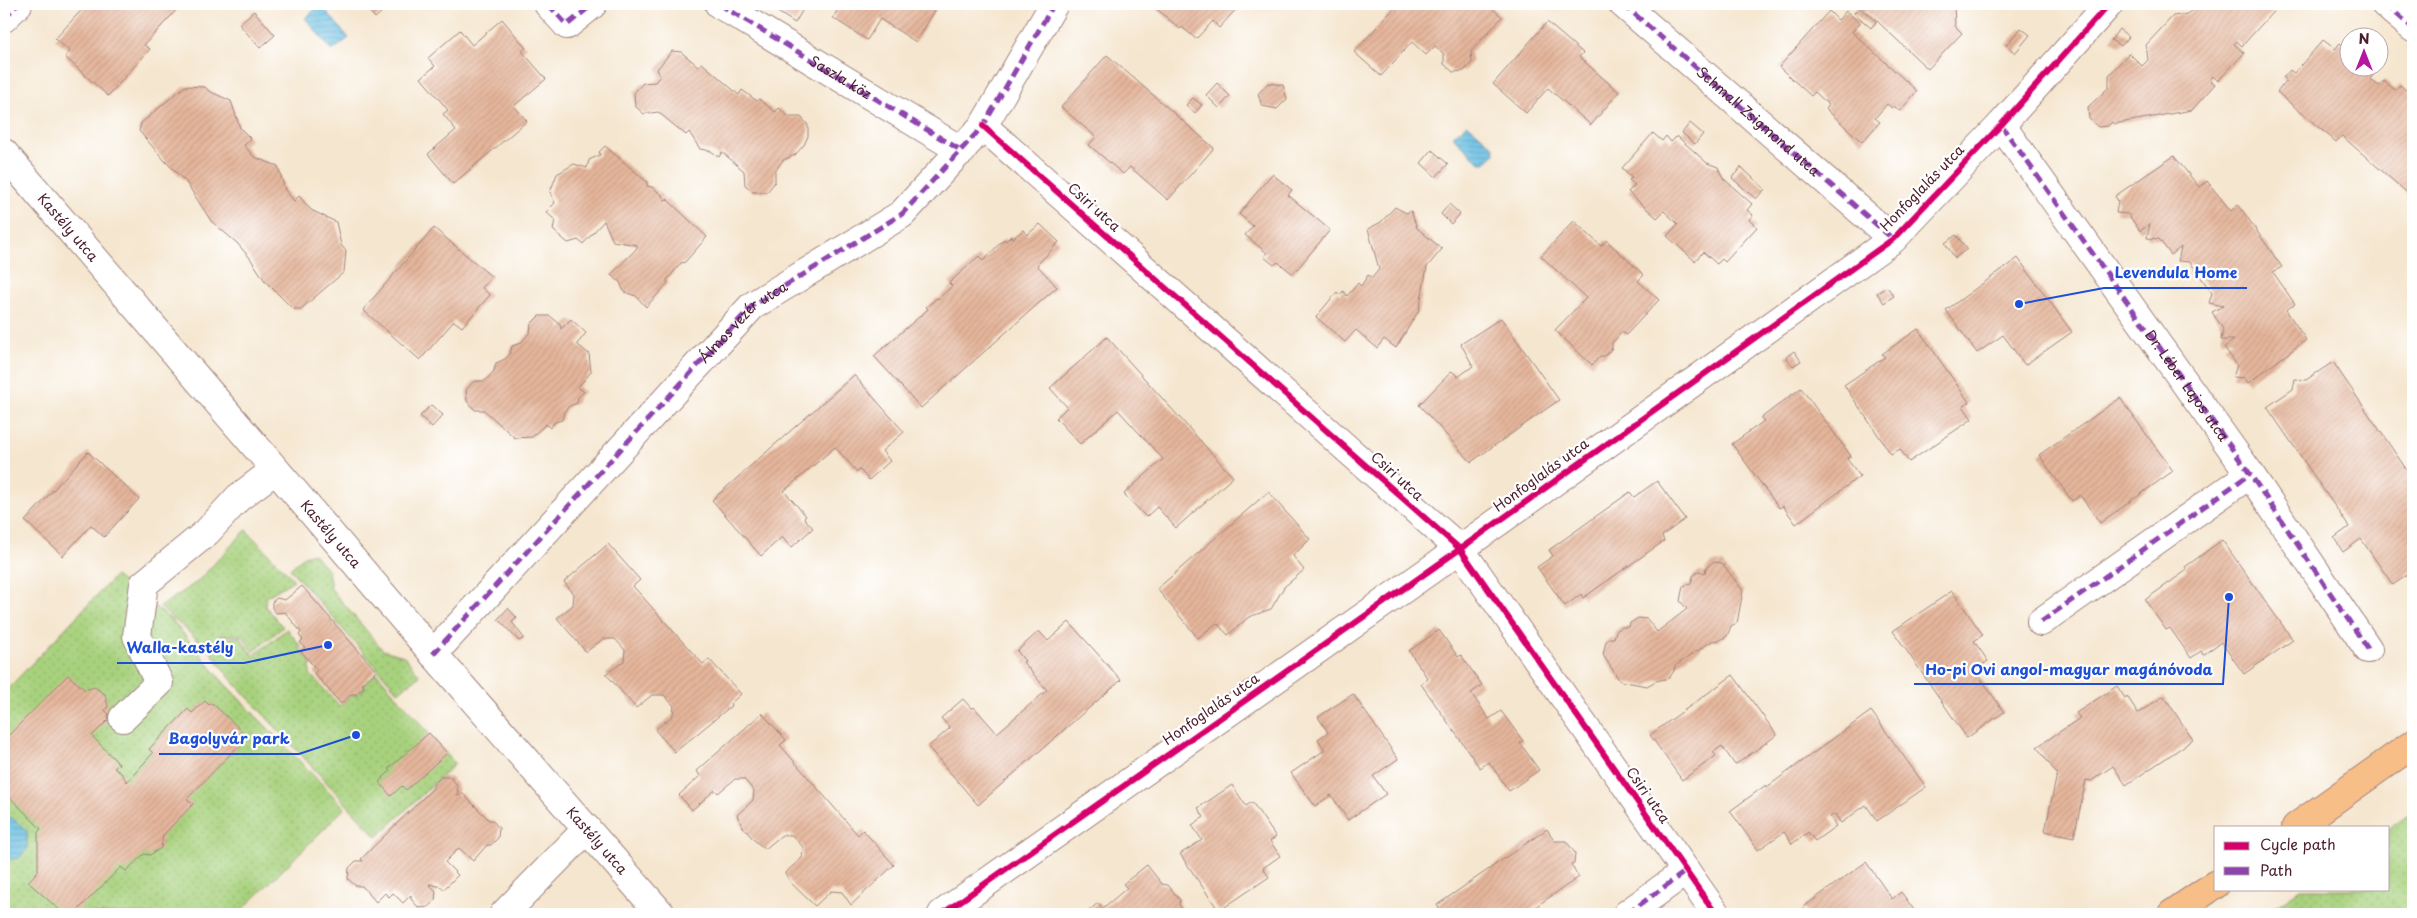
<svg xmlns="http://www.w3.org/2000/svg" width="2417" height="918" font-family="'Playpen Sans',sans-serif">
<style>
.grass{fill:url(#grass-dots);stroke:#787854}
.water{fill:url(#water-rules);stroke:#566e86}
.building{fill:url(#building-hatch)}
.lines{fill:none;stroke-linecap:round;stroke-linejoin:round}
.minor-casing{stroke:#a0827d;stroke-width:30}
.major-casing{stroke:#a0827d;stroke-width:30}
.minor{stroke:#fff;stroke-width:28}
.major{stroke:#f7be87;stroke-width:28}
.quiet{stroke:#8e44ad;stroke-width:5;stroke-dasharray:10 5;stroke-linecap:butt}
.cycleway-casing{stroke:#fff;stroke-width:9}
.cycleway{stroke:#d6006c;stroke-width:6}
.labels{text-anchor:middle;stroke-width:4.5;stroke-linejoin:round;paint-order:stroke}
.street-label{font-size:14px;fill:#4a1f2b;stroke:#fff}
.leader{fill:none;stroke:#1d4ed8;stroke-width:2}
.callout-dot{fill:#1d4ed8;stroke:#fff;stroke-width:2}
.callout-label{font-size:15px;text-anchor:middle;font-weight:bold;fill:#1d4ed8;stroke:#fff;stroke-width:4.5;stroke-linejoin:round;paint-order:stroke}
</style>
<defs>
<pattern id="grass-dots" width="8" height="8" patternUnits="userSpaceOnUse" patternTransform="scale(1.25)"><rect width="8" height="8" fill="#a7d17d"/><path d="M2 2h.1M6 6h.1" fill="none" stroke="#91b36c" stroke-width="1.8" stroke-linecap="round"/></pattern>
<pattern id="water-rules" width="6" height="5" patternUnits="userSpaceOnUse" patternTransform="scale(1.25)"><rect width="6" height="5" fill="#63bde1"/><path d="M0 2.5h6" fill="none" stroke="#5499b7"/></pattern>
<pattern id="building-hatch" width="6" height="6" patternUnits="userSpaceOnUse" patternTransform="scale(1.25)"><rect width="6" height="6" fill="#e5b69b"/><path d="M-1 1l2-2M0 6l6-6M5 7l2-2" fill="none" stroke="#c69c86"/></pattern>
</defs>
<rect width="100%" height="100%" fill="#fff"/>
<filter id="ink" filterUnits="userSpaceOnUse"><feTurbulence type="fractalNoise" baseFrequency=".02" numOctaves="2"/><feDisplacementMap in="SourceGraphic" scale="10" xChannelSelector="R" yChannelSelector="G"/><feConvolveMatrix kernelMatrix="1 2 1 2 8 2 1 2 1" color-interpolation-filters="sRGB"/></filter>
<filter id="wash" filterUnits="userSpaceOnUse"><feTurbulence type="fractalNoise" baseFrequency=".0096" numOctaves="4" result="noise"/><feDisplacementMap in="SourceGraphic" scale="20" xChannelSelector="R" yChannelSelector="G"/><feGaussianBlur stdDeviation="1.12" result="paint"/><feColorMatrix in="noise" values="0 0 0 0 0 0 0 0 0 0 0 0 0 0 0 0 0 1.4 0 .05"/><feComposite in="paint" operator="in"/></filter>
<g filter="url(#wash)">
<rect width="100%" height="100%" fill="#f5e6cf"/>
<g class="grass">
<polygon points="246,530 294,580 266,597 265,606 283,627 253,652 242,635 218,636 209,650 160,607 197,582"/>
<polygon points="313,553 328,570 331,589 383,650 404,656 420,676 398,692 290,569 304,556"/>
<polygon points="115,576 172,620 224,683 345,808 238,914 4,914 4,693"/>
<polygon points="287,629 302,648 300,650 312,665 310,666 310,674 340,706 353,694 355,696 365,688 363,685 377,673 455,764 377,837 229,677 211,652 220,639 240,637 253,656"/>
<polygon points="2413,812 2413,914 2264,914 2300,889 2388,889 2388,829"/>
</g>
<g class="water">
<polygon points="321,5 349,38 332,51 305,18"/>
<polygon points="1467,124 1494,147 1495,153 1486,163 1480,163 1454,138 1454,135"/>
<polygon points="11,817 27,831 27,849 19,858 4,860 4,824"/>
</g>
<g id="blocks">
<g class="building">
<polygon points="87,4 182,4 144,45 150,49 108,96 65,57 70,51 55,39"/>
<polygon points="363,4 391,4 375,18"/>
<polygon points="781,4 806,4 795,23 776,11"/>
<polygon points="841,4 939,4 916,42 880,19 867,40 833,18"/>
<polygon points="1151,4 1241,4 1219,28 1213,21 1196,39 1182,27 1180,29"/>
<polygon points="1398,4 1488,4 1502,17 1471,52 1472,62 1464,71 1453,72 1444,64 1444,54 1435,46 1426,55 1412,42 1381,76 1354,52"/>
<polygon points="1859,4 1954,4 1955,26 1962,33 1928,69"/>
<polygon points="2190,4 2280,4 2242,46 2237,41 2234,44 2244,53 2218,81 2213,76 2211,78 2210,80 2215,84 2192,110 2114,124 2112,122 2108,126 2098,127 2089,119 2088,107 2109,87 2109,75 2129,53 2142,66 2148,60 2146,45 2173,16 2187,14 2192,10 2188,6"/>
<polygon points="1859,7 1876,22 1871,28 1854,13"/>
<polygon points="254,11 275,35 260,48 239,24"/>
<polygon points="1829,11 1838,20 1846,11 1860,23 1852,32 1917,91 1900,111 1894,106 1892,108 1887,104 1875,118 1880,122 1862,142 1826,109 1829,105 1815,92 1811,96 1779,67"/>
<polygon points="502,19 526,48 522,51 546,79 514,106 527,121 453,184 428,154 456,130 443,114 448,110 421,78 435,66 428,58 460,30 472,45"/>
<polygon points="1547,22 1583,53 1579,57 1619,92 1591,125 1548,88 1526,113 1493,84"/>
<polygon points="2021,28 2030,35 2015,53 2006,45"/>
<polygon points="2119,29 2129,37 2121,46 2111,40"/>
<polygon points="2323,40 2335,49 2340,43 2350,52 2350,68 2367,68 2374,74 2370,79 2379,86 2384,81 2395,90 2400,85 2413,96 2413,198 2342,136 2336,142 2277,92 2286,81 2283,78 2290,70 2294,73"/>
<polygon points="672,51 681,52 698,66 702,63 739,95 742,90 757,101 759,99 775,112 779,108 789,117 801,117 808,125 808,136 804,145 795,155 783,160 775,171 775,182 767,192 753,192 745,185 744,171 722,152 719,157 711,151 700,149 689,132 686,135 658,112 644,114 635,106 634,93 643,83 655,82 660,76 657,69"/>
<polygon points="1107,55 1214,148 1168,200 1130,167 1123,174 1089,145 1096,137 1061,107"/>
<polygon points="1217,83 1230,96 1219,108 1206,95"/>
<polygon points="1268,83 1283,85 1287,99 1277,109 1262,106 1258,94"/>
<polygon points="185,86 205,87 209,91 231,101 240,128 251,139 244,145 254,157 278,166 285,190 294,201 299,196 311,210 336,222 341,245 346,251 344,272 301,309 293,309 265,281 250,258 237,243 211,221 186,182 165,161 139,131 141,123"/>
<polygon points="1193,98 1202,105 1195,113 1186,105"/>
<polygon points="1690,123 1703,134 1695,144 1682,133"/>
<polygon points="1653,133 1662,141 1666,136 1671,142 1677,136 1707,163 1718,167 1723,178 1752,204 1747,210 1753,215 1749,220 1757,227 1725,262 1722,259 1717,264 1703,252 1695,261 1667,236 1678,224 1664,211 1657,218 1628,192 1635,185 1629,180 1632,177 1622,168"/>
<polygon points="605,146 647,182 647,186 652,187 662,195 664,200 667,199 707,237 685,262 681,263 667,280 668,283 646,307 636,296 624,292 620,282 611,275 637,248 637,245 613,241 604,221 583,244 578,240 568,243 553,230 555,220 546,212 555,203 550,192 557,174 574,164 587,168 589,160 600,155 599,152"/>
<polygon points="1432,150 1448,164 1436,177 1421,163"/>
<polygon points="2174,156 2199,187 2207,181 2231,211 2238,204 2282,267 2273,272 2295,304 2286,310 2306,340 2248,383 2245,378 2233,377 2237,365 2224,347 2234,340 2221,340 2223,329 2212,312 2223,306 2209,303 2212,293 2190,262 2178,261 2181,247 2171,255 2159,239 2147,238 2150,224 2140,231 2128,214 2116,213 2118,201 2115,196"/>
<polygon points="1741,167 1765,189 1756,199 1732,178"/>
<polygon points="1272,174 1292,190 1288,195 1330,230 1293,274 1278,262 1274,265 1264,257 1267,253 1245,235 1253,226 1239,214"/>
<polygon points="1449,204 1460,214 1451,224 1441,214"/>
<polygon points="1395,207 1406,213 1411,211 1417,228 1442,249 1427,267 1419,310 1396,348 1384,339 1377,348 1356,330 1345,342 1316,317 1337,292 1340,295 1343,291 1347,296 1358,283 1361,286 1368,275 1372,278 1379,269 1368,229 1381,222"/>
<polygon points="1574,221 1601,246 1606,240 1644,275 1638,281 1659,300 1626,335 1622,332 1612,343 1612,348 1605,356 1600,356 1592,365 1555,330 1586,298 1541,256"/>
<polygon points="1040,224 1059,242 1037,265 1057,287 921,408 874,356 928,309 926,307 937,298 938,299 952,286 949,283 979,256 983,261 1004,239 1006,241 1011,236 1013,238 1023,230 1027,235"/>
<polygon points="434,228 492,277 482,288 490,295 462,327 454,321 420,360 363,310"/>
<polygon points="1956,235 1967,249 1955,258 1945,243"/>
<polygon points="2018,258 2072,332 2025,365 2003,335 1977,353 1946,310"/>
<polygon points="1887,287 1894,296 1884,303 1877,293"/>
<polygon points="539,316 550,316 560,324 561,329 571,319 586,333 577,344 589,354 591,372 578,387 584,392 578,397 577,403 569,406 564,412 562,420 555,422 550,428 546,424 532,437 515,438 484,410 475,410 467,401 466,390 474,381 485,381 494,371 496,363 505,359 510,354 512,346 521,343 530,332 531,324"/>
<polygon points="1501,318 1559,400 1471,462 1419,405 1452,371 1458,377 1473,366 1461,344"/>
<polygon points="1918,329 1969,402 1963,406 1972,419 1909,462 1900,449 1891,454 1844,385 1885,357 1882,354"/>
<polygon points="1107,337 1233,477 1176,528 1157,507 1146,517 1124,494 1163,459 1118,410 1080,444 1056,418 1067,407 1050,388"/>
<polygon points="1794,351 1801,361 1793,366 1786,357"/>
<polygon points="2333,362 2413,479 2413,571 2393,585 2361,539 2343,552 2334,538 2349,527 2267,407 2293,389 2295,379 2306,380"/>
<polygon points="854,375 904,432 882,451 890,461 869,480 860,470 857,472 835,447 784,491 806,516 804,518 813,528 791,548 782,537 761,556 712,500"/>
<polygon points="1801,388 1851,456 1847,459 1860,476 1796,524 1783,506 1779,508 1732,444 1764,421 1761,418"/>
<polygon points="2120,398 2173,471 2100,523 2080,495 2072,501 2039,455"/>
<polygon points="431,405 443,415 432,427 420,416"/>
<polygon points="88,452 139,499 104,537 91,525 63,556 25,521"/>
<polygon points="1657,481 1685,519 1662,536 1664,541 1583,598 1581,594 1565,606 1537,567 1553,556 1549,550 1630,492 1634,497"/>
<polygon points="1268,492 1310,539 1293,556 1304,570 1284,587 1271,609 1249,617 1228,635 1217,623 1198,638 1157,589"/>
<polygon points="2222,540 2293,640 2244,674 2221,642 2203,655 2201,651 2191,658 2170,628 2166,630 2145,600 2187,570 2185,567"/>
<polygon points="608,544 640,580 633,586 680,639 703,664 709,659 741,694 730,704 731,706 675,752 655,730 673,715 674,706 664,695 652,695 636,708 606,674 624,661 625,650 615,639 603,639 586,652 557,618 573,605 574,594 564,582"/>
<polygon points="1713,562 1722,563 1743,591 1737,623 1731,626 1727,636 1720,640 1712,641 1675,666 1674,671 1669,678 1656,681 1647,686 1620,681 1603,655 1606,641 1610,638 1614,638 1616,631 1622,627 1629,627 1630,623 1638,618 1647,619 1657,632 1687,609 1680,601 1683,586 1691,584 1693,576 1699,571 1705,573 1706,568"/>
<polygon points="302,586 376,671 362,684 364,687 355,695 353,693 341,704 314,673 317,670 301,651 305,648 300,642 303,640 299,635 301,632 285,612 276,613 272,608 272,602 277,598 285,600"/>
<polygon points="1952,591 1983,635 1974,641 1988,661 1975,670 2004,712 1967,738 1893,631"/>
<polygon points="508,608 517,618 512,622 524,638 519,641 498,619"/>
<polygon points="1069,622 1121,680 978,805 928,747 950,728 941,718 963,699 972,709 974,707 997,733 1047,690 1023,662 1025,661 1017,651 1039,631 1048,641"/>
<polygon points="1439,630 1458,657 1461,655 1482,685 1471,693 1489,719 1501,711 1523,741 1520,743 1539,770 1509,791 1489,762 1480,768 1421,684 1428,679 1409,651"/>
<polygon points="68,675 85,690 94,687 105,694 108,706 105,710 111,717 92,736 119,764 114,768 121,773 127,782 153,753 149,749 188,709 192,713 205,701 209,705 212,703 242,731 239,734 245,739 187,799 193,804 163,835 161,848 150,855 144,854 126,871 121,867 74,914 64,914 28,882 38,871 38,832 41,829 4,791 4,740"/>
<polygon points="1733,675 1777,735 1735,765 1722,746 1713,752 1716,756 1682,780 1650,735"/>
<polygon points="2117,686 2125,698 2127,696 2138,713 2164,696 2193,740 2126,785 2113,766 2091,781 2086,780 2074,837 2045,831 2057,774 2037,747 2080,718 2076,713"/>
<polygon points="1353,694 1398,759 1373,776 1386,794 1348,820 1331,795 1315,806 1291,773 1325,750 1318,739 1328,732 1318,717"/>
<polygon points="1871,711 1926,787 1877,821 1866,805 1841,823 1835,814 1830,817 1836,826 1815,841 1808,832 1792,844 1784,832 1758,850 1730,811 1766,785 1767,787"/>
<polygon points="762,713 786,740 780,745 858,835 863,830 894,865 851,905 842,892 831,891 815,906 791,883 785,873 802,858 803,847 792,835 782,835 765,849 754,840 742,826 737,815 753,800 754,791 744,779 735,779 718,793 715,790 692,810 679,795 700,776 697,771"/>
<polygon points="429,733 447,753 406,790 402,786 391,796 379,782 390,771 388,769"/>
<polygon points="441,777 450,777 457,785 458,796 462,793 489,820 492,820 499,828 498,838 491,845 487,845 473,861 459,848 445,862 458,875 443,890 442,887 429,884 436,891 435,901 428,907 419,908 411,899 411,895 403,903 393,893 389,897 385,893 376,902 362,886 356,886 348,879 349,868 356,861 363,861 361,859 433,788 433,785"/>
<polygon points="1232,785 1246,806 1252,802 1276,837 1270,841 1280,856 1263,868 1269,877 1219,911 1180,854 1202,840 1192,825 1204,817 1198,808"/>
<polygon points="1547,829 1554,841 1566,841 1575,853 1574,864 1571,865 1579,877 1525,914 1444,914 1437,905"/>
<polygon points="1866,862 1892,899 1901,892 1917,914 1808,914 1803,907"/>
<polygon points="1147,865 1162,884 1168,885 1180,900 1179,905 1183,910 1177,914 1085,914 1098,903 1103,908 1127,888 1123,884"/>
</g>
</g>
</g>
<g filter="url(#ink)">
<use href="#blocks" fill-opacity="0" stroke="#a0827d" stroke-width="1"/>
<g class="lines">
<defs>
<g id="minor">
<polyline points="548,4 567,25 593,4"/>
<path id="s1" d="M 719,4 L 962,151"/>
<polyline points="1623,4 1893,239"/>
<polyline points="2385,4 2413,28"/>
<polyline points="4,18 18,4"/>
<polyline points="2001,125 2250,474 2368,649"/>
<polyline points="983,126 1460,549 1716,914"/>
<path id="s2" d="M 4,153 L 443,665 L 661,914"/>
<polyline points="2041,622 2250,474"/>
<polyline points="433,654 752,306 902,214 983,126 1054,4"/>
<polyline points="123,718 159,683 137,636 144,584 207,532 238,498 275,470"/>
<polyline points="504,914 587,829"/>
<polyline points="942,914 1460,549 1893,239 2001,125 2109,4"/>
<polyline points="1627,914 1686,871"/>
</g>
<g id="major">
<polyline points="2296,827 2413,744"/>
<polyline points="2172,914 2216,884"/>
</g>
</defs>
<use href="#minor" class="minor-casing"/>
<use href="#major" class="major-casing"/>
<use href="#minor" class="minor"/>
<use href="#major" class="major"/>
<g class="quiet">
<polyline points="548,4 567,25 593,4"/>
<polyline points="719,4 962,151"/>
<path id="s3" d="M 1623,4 L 1893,239"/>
<polyline points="2385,4 2413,28"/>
<polyline points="4,18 18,4"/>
<path id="s4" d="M 2001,125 L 2250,474 L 2368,649"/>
<polyline points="2041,622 2250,474"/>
<path id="s5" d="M 433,654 L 752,306 L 902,214 L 983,126 L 1054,4"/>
<polyline points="1627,914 1686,871"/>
</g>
<defs>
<g id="cycleway">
<polyline points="983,126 1460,549 1716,914"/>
<polyline points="942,914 1460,549 1893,239 2001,125 2109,4"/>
</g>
</defs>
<use href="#cycleway" class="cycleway-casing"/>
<use href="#cycleway" class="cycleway"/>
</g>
</g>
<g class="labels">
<g class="street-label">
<text dy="5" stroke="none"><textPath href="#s1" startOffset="142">Saszla köz</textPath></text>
<text dy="5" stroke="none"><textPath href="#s3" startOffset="179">Schmall Zsigmond utca</textPath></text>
<text transform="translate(1922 188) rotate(-46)" y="5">Honfoglalás utca</text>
<text transform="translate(1094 207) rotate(42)" y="5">Csiri utca</text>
<text dy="5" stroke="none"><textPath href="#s2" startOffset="98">Kastély utca</textPath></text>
<text dy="5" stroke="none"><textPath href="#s5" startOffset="455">Álmos vezér utca</textPath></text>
<text dy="5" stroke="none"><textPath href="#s4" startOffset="320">Dr. Léber Lajos utca</textPath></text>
<text transform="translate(1541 475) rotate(-36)" y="5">Honfoglalás utca</text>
<text transform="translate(1397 476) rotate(42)" y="5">Csiri utca</text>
<text dy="5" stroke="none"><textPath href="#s2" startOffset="502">Kastély utca</textPath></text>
<text transform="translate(1211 709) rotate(-35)" y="5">Honfoglalás utca</text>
<text transform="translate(1648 795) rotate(55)" y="5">Csiri utca</text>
<text dy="5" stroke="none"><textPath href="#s2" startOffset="908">Kastély utca</textPath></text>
</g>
</g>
<path class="leader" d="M2019 304L2104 288H2247M328 645L244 663H117M2229 597L2223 684H1914M356 735L299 754H159"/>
<g class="callout-dot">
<circle cx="2019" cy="304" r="5"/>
<circle cx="328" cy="645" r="5"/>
<circle cx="2229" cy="597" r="5"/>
<circle cx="356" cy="735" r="5"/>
</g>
<g class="callout-label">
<text x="2176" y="278">Levendula Home</text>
<text x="180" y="653">Walla-kastély</text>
<text x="2069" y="675">Ho-pi Ovi angol-magyar magánóvoda</text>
<text x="229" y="744">Bagolyvár park</text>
</g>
<rect width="2417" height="918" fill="none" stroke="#fff" stroke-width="20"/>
<rect x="2214" y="826" width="175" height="65" fill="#ffffff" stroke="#b7a5aa"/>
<rect x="2224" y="842" width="25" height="8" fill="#d6006c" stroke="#b7a5aa"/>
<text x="2260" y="850" font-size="15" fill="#4a1f2b">Cycle path</text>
<rect x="2224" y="867" width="25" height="8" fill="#8e44ad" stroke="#b7a5aa"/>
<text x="2260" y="876" font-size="15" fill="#4a1f2b">Path</text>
<g transform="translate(2364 52)"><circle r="24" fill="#ffffff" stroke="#b7a5aa"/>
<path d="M0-4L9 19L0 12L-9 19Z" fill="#b5179e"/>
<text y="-8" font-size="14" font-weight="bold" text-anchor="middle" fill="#4a1f2b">N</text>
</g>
</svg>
